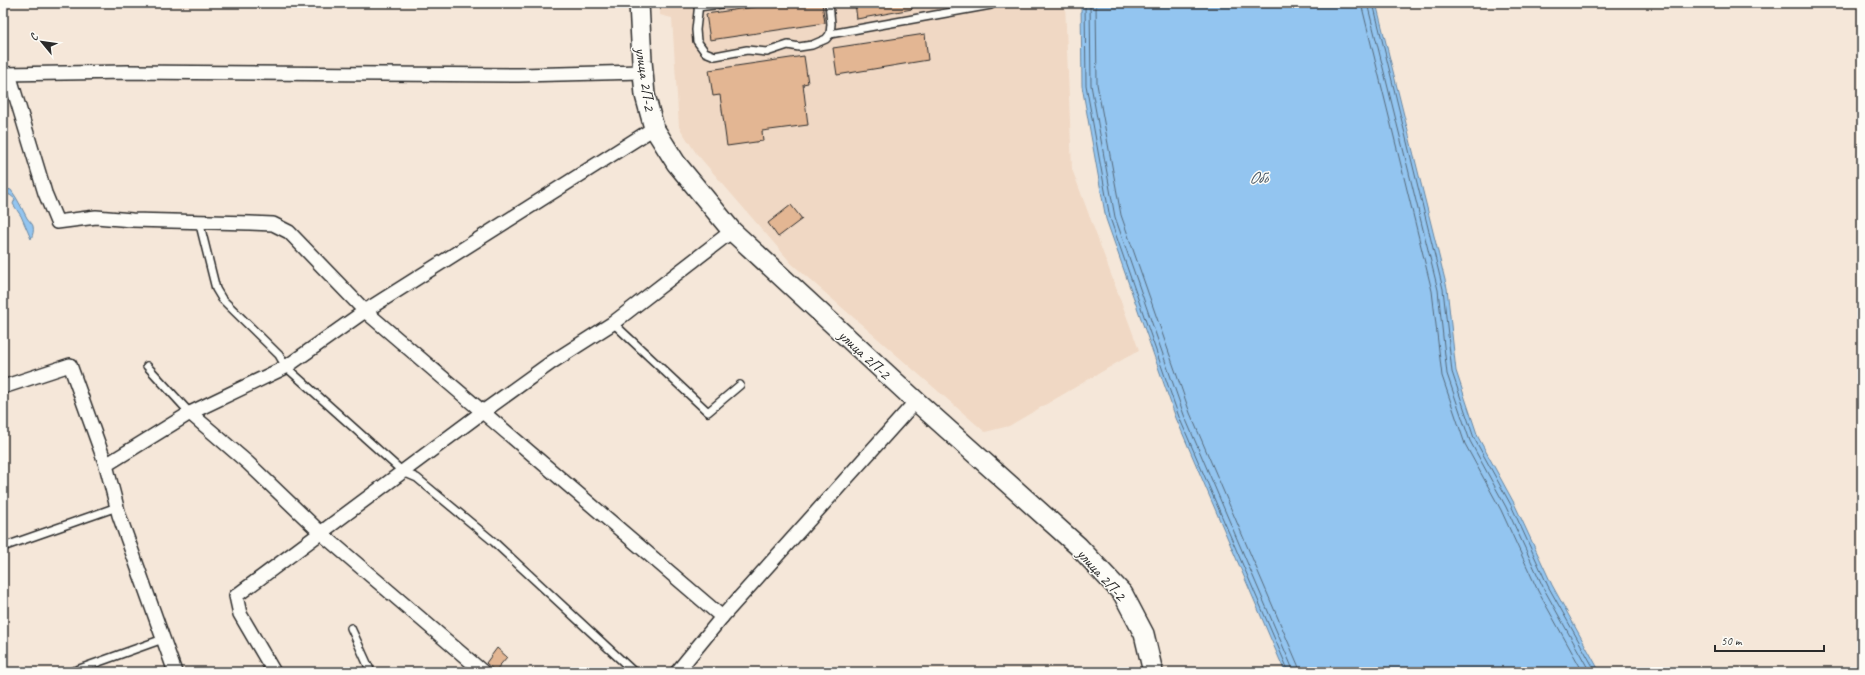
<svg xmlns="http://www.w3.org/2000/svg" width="1865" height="675" font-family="Caveat,sans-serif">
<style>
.built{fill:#f0d8c4}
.water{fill:#93c5f0;stroke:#6987a1}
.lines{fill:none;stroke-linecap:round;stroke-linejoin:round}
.shore{stroke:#55697a;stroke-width:1}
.building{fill:#e3b693;stroke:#2b2b2b}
.service-casing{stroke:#2b2b2b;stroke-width:10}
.minor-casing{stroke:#2b2b2b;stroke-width:16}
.secondary-casing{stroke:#2b2b2b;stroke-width:22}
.service{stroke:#fdfcf7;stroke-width:7}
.minor{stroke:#fdfcf7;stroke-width:13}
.secondary{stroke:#fdfcf7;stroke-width:19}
.labels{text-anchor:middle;stroke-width:3;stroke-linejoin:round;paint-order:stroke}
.street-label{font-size:16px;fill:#2b2b2b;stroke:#fdfcf7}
.water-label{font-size:17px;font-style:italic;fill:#4a5966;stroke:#fdfcf7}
</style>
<rect width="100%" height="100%" fill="#f5e7d9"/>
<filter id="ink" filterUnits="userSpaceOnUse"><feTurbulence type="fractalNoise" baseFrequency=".025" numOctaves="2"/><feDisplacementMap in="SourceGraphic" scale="8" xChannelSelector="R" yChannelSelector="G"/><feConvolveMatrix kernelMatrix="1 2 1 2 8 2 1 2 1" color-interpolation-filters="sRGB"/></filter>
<g filter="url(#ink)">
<polygon class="built" points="660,3 1065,3 1072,169 1139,350 1009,426 985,432 792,264 696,153 679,127 672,18 660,15"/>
<g class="water">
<polygon points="1081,3 1376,3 1447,288 1456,371 1478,437 1514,503 1552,585 1600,672 1285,672 1176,418 1106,219 1082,86"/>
<path d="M 3,188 L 11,190 C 18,199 22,209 27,218 C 29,221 32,223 33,226 C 34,231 33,234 31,239 L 21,216 L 13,204 L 15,199 L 10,195 L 3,194 Z"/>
</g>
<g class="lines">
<g class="shore">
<polyline points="1085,3 1086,85 1110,218 1179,417 1289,672"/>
<polyline points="1090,3 1091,85 1115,217 1184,415 1294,672"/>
<polyline points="1096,3 1097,84 1121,215 1190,413 1298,665 1300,672"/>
<polyline points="1361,3 1432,291 1442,376 1465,444 1501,510 1538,591 1583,672"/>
<polyline points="1367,3 1438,290 1447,374 1470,441 1506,507 1544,589 1590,672"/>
<polyline points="1373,3 1443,289 1452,372 1474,438 1511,505 1548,586 1596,672"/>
</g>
</g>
<g class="building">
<polygon points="781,3 822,3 825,23 710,40 706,14"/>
<polygon points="855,3 912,3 912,9 857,19"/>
<polygon points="925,34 928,60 837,75 833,48"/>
<polygon points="804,56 808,83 803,84 808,125 762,131 763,141 727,146 720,95 713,96 709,70"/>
<polygon points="791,205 802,219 778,237 768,223"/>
<polygon points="497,648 507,657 495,671 486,663"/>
</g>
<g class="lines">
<defs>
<g id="service">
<polyline points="699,3 696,30 697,41 705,52 715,56 747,50 767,52 788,45 799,47 812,45 826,39 830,34 831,24 829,3"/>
<polyline points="698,7 729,3"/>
<polyline points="830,34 991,5"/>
<polyline points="199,221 216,289 222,299 279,355 286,367 403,472 417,478 494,542 634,672"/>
<polyline points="613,323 708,412 740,385"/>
<polyline points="147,366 190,413"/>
<polyline points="3,547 117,507"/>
<polyline points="351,628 371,672"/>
<polyline points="71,672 163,639"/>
</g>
<g id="minor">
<polyline points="3,74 127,72 519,75 643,72"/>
<polyline points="9,74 45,193 57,222 96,217 132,220 250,223 273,224 289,232 365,311 722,617"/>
<polyline points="3,387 70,365 106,465 119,515 175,672"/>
<polyline points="190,413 248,463 321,533 483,672"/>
<polyline points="106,465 190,413 286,367 365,311 654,128"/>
<polyline points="274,672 240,614 236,596 484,411 552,362 613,323 732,231"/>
<polyline points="677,672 722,617 916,401"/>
</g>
<polyline id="secondary" points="639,3 642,61 645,95 654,128 676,163 732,231 916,401 1078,546 1123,594 1144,634 1153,672"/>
</defs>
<use href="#service" class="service-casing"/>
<use href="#minor" class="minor-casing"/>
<use href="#secondary" class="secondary-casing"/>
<use href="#service" class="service"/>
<use href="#minor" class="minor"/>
<use href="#secondary" class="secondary"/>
</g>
</g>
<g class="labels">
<g class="street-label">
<text transform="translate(646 79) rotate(82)" y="6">улица 2П-2</text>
<text transform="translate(865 354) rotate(43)" y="6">улица 2П-2</text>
<text transform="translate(1102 574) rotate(48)" y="6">улица 2П-2</text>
</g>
<g class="water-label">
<text x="1258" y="183">Обь</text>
</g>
</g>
<rect width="1865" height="675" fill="none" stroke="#fdfcf7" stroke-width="16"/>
<rect x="8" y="8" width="1849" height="659" fill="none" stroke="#2b2b2b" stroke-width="1.5" filter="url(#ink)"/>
<g transform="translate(42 42) rotate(299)" stroke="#fdfcf7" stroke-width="3" paint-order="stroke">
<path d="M0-3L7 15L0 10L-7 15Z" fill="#2b2b2b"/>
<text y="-6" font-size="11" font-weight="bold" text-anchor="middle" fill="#2b2b2b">С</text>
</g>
<path d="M1715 645v6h109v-6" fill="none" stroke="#2b2b2b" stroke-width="2"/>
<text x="1721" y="645" font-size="12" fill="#2b2b2b" stroke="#fdfcf7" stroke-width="3" paint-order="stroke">50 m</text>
</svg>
